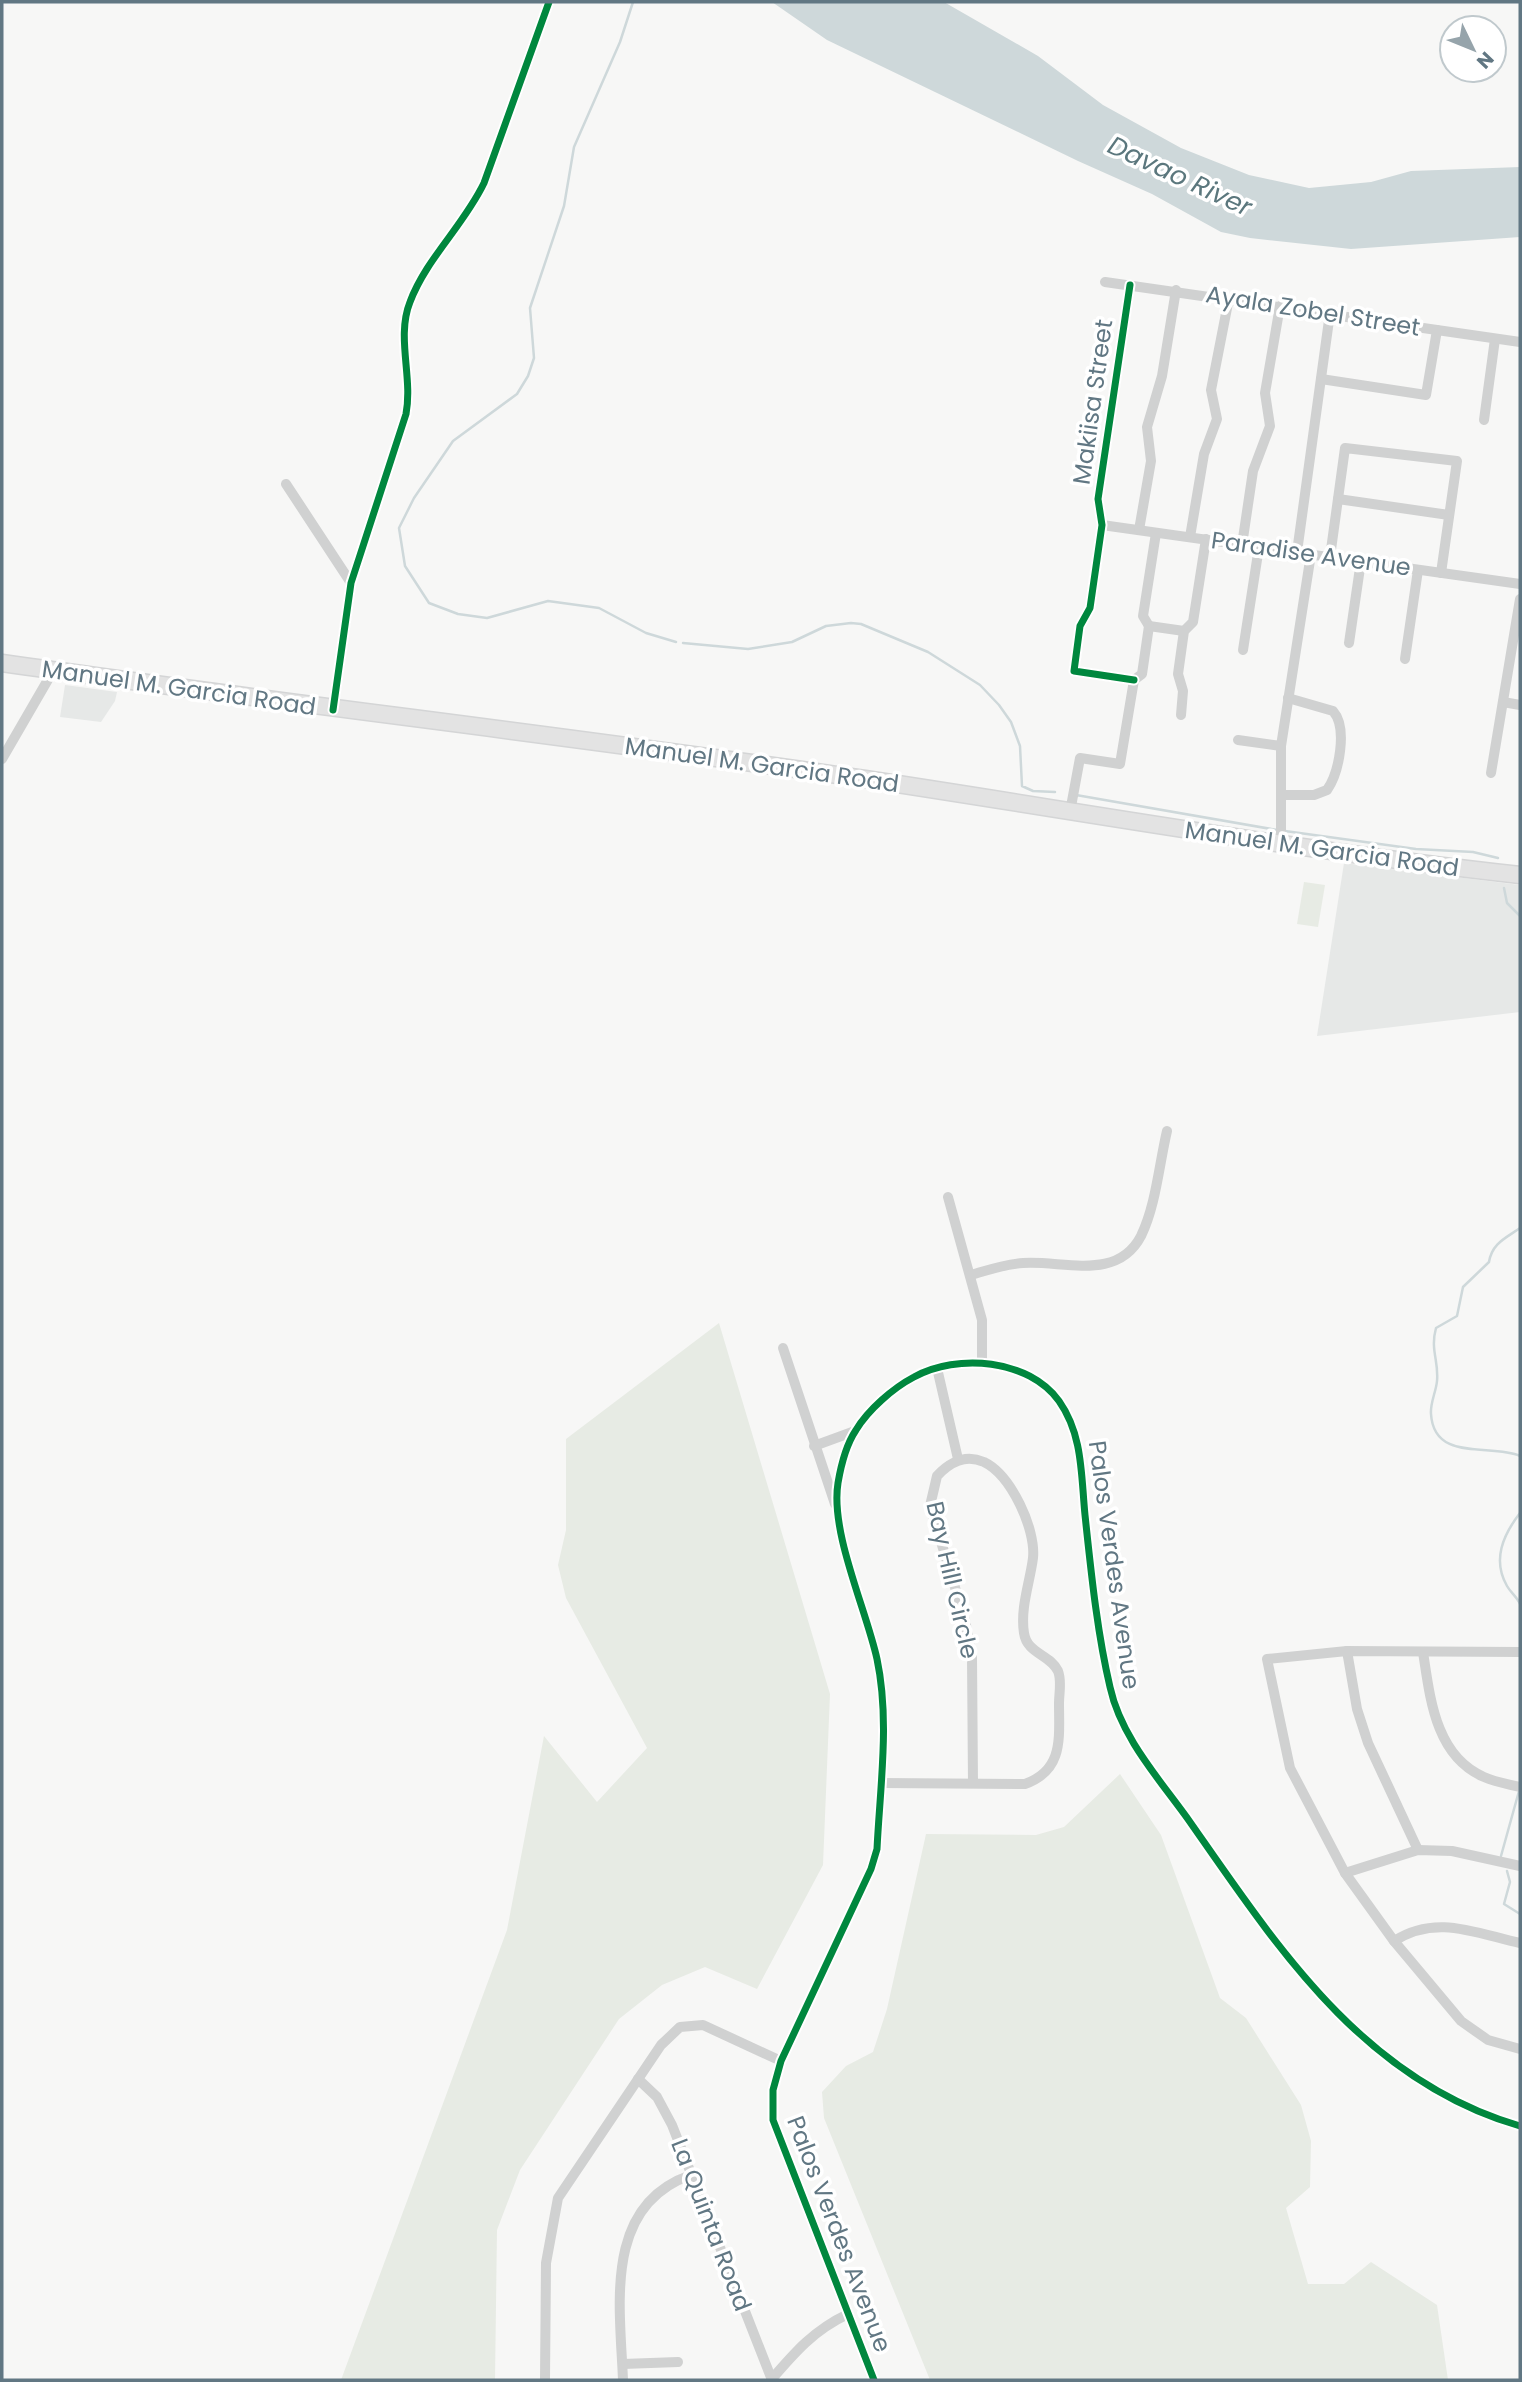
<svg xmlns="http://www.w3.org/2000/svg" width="1522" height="2382" font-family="Poppins,sans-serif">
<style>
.built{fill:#e6e8e7}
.green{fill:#e7ebe4}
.water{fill:#ced8da}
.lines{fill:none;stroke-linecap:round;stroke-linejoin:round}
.stream{stroke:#ced8da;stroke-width:2.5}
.secondary-casing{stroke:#d4d5d6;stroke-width:19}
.minor{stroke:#d0d1d1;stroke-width:10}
.secondary{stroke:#e3e3e3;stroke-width:16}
.cycleway-casing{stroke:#fff;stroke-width:11}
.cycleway{stroke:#00873e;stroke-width:7}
.labels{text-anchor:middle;stroke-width:7;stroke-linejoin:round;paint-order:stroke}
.street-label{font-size:24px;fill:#617783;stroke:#fff}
.water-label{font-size:26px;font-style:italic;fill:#5b777d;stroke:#fff}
</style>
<rect width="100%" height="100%" fill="#f7f7f6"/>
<g class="built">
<polygon points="65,685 117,692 115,701 101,722 60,717"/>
<polygon points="1344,863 1520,885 1520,1012 1317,1036"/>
</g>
<g class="green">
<polygon points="1304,882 1325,885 1318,927 1297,924"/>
<polygon points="719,1323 830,1694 823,1865 757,1989 705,1967 662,1985 619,2019 520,2170 497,2230 495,2380 341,2380 507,1930 544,1736 597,1802 647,1748 566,1598 558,1565 566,1530 566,1439"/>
<polygon points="1120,1774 1161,1835 1220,1998 1246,2018 1301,2105 1311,2141 1310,2187 1286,2208 1308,2284 1344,2284 1371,2262 1437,2305 1448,2380 930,2380 824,2118 822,2092 846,2066 873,2052 887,2009 926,1834 1036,1835 1064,1827"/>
</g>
<polygon class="water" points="772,2 944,2 1038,56 1103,105 1181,148 1249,175 1309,188 1371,182 1411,171 1520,167 1520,237 1351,249 1250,238 1221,232 1152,194 1078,161 827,40"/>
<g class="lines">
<g class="stream">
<polyline points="633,2 620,42 574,147 564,206 530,308 534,358 528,376 517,394 453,441 414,498 399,528 405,566 429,603 458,614 487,618 548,601 599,608 646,633 676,642"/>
<polyline points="683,643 748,649 792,642 826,626 851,623 861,624 928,652 980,685 999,705 1011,722 1020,746 1022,786 1033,791 1055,792"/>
<polyline points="1076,795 1277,830"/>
<polyline points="1285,831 1416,849 1473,852 1498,858"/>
<polyline points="1504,888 1507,903 1520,916"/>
<path d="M 1520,1228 C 1506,1238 1492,1243 1489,1262 L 1463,1287 L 1457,1316 L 1436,1328 C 1430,1350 1439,1361 1437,1381 C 1436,1392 1430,1403 1431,1414 C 1434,1463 1492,1443 1520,1456"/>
<path d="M 1520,1513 C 1503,1535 1492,1560 1507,1586 C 1511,1593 1517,1597 1520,1604"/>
<polyline points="1501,1856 1519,1791"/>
<polyline points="1507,1871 1510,1882 1504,1904 1520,1914"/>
</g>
<defs>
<path id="secondary" d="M 2,663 C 289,704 578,737 865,779 C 1083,812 1301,851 1520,875"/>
</defs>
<use href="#secondary" class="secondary-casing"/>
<g class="minor">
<polyline points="1105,282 1520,342"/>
<polyline points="1130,285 1098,499 1102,525 1090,608 1080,626 1074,671 1134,680"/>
<polyline points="1321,379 1426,395 1437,330"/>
<polyline points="1484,420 1495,339"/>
<polyline points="286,484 351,583"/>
<polyline points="1338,499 1449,515"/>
<polyline points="1102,525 1520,584"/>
<polyline points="1139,530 1151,461 1147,427 1162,376 1176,290"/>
<polyline points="1190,537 1204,454 1217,419 1211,390 1229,298"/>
<polyline points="1242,545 1253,471 1270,426 1265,393 1280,306"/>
<polyline points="1297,552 1330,313"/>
<polyline points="1330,557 1345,448 1457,461 1441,573"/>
<polyline points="1149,626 1143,616 1156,533"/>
<polyline points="1149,626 1184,631"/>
<polyline points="1349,643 1361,561"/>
<polyline points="1243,650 1259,547"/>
<polyline points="1405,659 1418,570"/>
<polyline points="1503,702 1520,705"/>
<path d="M 333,710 L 351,583 L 406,414 C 413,377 396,337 410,302 C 426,259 464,225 484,183 L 549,2"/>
<polyline points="1181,715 1183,691 1178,674 1184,631 1193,622 1206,539"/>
<polyline points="1238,740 1281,746"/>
<polyline points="2,759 53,671"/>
<polyline points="1491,773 1520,599"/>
<path d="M 1282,795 L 1314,795 L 1327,790 C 1339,773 1348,728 1333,711 L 1288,698"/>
<polyline points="1070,812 1080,758 1120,764 1134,680 1142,674 1149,626"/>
<polyline points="1281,843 1281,746 1311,554"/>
<polyline points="948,1197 982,1320 982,1364"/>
<path d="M 971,1275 C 988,1270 1005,1264 1023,1263 C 1063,1260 1117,1282 1141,1236 C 1156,1205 1159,1165 1167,1131"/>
<polyline points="783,1348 835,1504"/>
<polyline points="937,1368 958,1459"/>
<polyline points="814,1446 855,1431"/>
<polyline points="1347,1651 1357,1709 1368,1743 1418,1850"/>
<path d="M 1423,1652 C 1430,1697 1435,1756 1484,1777 C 1495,1782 1508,1784 1520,1787"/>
<polyline points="1520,1652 1347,1651 1267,1659 1290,1768 1345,1873 1394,1941 1461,2021 1488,2040 1520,2049"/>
<path d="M 881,1783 L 1025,1784 C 1064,1770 1059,1738 1059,1703 C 1059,1693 1062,1681 1058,1671 C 1050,1654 1027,1654 1024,1633 C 1020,1608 1030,1582 1033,1558 C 1036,1529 1011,1475 984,1462 C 965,1454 950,1462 937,1476 L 930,1506 L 965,1620 L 972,1658 L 973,1783"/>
<polyline points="1345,1873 1418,1850 1452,1851 1520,1866"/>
<path d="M 1394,1941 C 1436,1914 1475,1933 1520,1943"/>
<polyline points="638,2079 657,2097 672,2125 772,2380"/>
<polyline points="623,2364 678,2362"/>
<polyline points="545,2380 546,2263 558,2198 661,2045 680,2027 703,2025 781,2061"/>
<path d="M 623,2380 C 620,2306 603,2205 691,2175"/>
<path d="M 771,2380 C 795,2352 814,2330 848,2314"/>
<path d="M 874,2380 L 773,2120 L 773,2090 L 781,2061 L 871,1869 L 877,1849 C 880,1787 890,1720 877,1659 C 866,1609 830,1532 838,1483 C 841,1465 846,1445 856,1430 C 868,1410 893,1388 914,1377 C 957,1353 1029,1359 1059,1401 C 1083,1435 1081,1475 1085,1515 C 1091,1571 1097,1632 1110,1687 C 1121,1738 1161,1781 1190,1822 C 1278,1948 1364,2081 1520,2126"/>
</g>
<use href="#secondary" class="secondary"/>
<defs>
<g id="cycleway">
<polyline points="1130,285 1098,499 1102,525 1090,608 1080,626 1074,671 1134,680"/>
<path d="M 333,710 L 351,583 L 406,414 C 413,377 396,337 410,302 C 426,259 464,225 484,183 L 549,2"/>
<path d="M 874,2380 L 773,2120 L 773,2090 L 781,2061 L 871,1869 L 877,1849 C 880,1787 890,1720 877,1659 C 866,1609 830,1532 838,1483 C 841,1465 846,1445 856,1430 C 868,1410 893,1388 914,1377 C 957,1353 1029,1359 1059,1401 C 1083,1435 1081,1475 1085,1515 C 1091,1571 1097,1632 1110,1687 C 1121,1738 1161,1781 1190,1822 C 1278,1948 1364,2081 1520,2126"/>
</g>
</defs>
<use href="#cycleway" class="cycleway-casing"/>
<use href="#cycleway" class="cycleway"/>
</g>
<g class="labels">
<g class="street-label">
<text transform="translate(1313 311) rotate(9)" y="8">Ayala Zobel Street</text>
<text transform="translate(1093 402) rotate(-82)" y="8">Makiisa Street</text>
<text transform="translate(1311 554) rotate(8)" y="8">Paradise Avenue</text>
<text transform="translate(179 688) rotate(8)" y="8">Manuel M. Garcia Road</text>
<text transform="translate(762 765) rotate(8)" y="8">Manuel M. Garcia Road</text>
<text transform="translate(1322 849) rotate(8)" y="8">Manuel M. Garcia Road</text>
<text transform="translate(1114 1565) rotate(82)" y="8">Palos Verdes Avenue</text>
<text transform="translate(952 1580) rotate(77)" y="8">Bay Hill Circle</text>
<text transform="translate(711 2225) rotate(69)" y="8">La Quinta Road</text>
<text transform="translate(839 2234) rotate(69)" y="8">Palos Verdes Avenue</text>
</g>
<g class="water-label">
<text transform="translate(1180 176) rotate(25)" y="9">Davao River</text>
</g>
</g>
<rect width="1522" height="2382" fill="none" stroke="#617783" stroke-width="7"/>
<g transform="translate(1473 49) rotate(133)"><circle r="33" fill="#ffffff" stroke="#c0c9cd" stroke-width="2"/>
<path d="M0-5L12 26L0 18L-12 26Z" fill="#96a4ab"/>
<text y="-10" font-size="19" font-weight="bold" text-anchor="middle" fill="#617783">N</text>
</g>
</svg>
